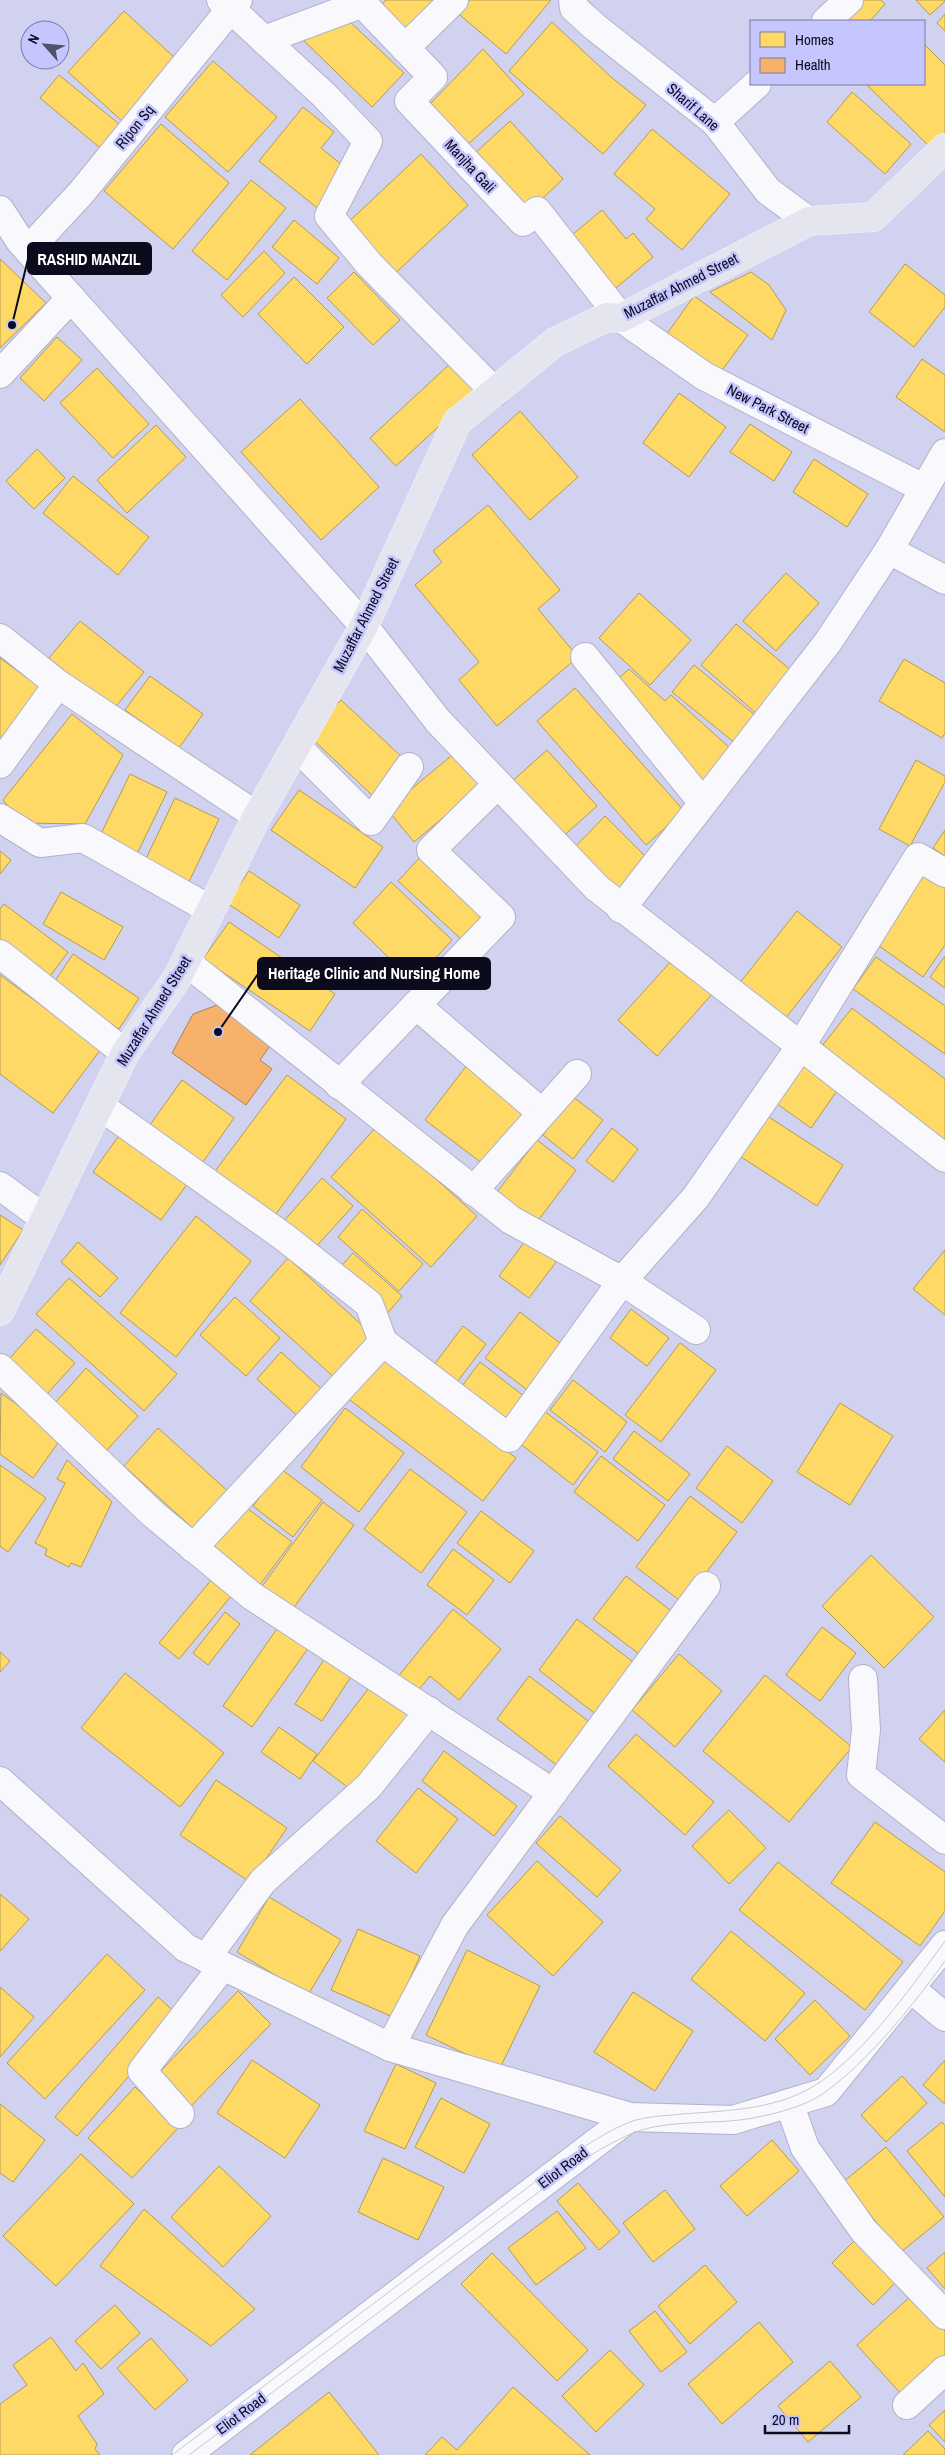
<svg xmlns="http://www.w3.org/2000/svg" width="945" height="2455" font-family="'Archivo Narrow',sans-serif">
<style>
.homes{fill:#ffd966;stroke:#b69b50}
.health{fill:#f6b26b;stroke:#b08054}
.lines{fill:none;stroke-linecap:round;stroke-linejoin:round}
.minor-casing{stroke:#b1b2c9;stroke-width:30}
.major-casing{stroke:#eaebf8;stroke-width:30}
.minor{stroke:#f8f8fd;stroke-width:28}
.major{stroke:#e5e5ef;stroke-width:28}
.tram{stroke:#c8c8d1;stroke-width:1}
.labels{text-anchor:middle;stroke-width:5;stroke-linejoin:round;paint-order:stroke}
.street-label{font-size:15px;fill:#0c0b1e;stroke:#c4c6fd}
.leader{fill:none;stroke:#0c0b1e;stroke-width:2}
.callout-dot{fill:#0c0b1e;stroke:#c4c6fd;stroke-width:2}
.callout{fill:#0c0b1e;stroke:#0c0b1e;stroke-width:2}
.callout-label{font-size:16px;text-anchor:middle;font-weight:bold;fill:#fff}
</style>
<rect width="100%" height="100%" fill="#d1d2f0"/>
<g class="homes">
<polygon points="386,0 436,0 406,36 378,8"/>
<polygon points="462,0 551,0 506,54 454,10"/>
<polygon points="855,0 881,0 885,4 870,21 836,21"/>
<polygon points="916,0 945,0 945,1 930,15"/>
<polygon points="124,11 177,60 122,121 68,72"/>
<polygon points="945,14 945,31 937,23"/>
<polygon points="346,18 404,73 372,107 298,35"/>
<polygon points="552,22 611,77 646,105 603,154 509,71"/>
<polygon points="924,44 945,65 945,140 934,151 866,84 924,84"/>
<polygon points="483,49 524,94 466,146 430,104"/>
<polygon points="213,61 277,117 228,172 165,117"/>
<polygon points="59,75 124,128 105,152 40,98"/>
<polygon points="852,92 911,144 885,174 827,122"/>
<polygon points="303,107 334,132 321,148 352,173 321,211 259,161"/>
<polygon points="510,121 563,179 528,212 474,154"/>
<polygon points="161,124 229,183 173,249 104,191"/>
<polygon points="652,129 730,194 682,250 646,219 655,209 614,174"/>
<polygon points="421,154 468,205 389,279 342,228"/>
<polygon points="251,180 286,208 227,280 192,251"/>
<polygon points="602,210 626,239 633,233 653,257 611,292 567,239"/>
<polygon points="294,220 339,258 317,284 272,247"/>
<polygon points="264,251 285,273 243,317 221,295"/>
<polygon points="0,259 46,303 0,348"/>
<polygon points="905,264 945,295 945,307 914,347 869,312"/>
<polygon points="354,272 400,320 373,345 327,298"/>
<polygon points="751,272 769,285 786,310 772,340 710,292"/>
<polygon points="294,277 344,327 307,364 258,314"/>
<polygon points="694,296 748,335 717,377 664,338"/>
<polygon points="57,337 82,360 44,401 20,378"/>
<polygon points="922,359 945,375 945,432 896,397"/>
<polygon points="452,362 478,390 396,466 370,438"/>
<polygon points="97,368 149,424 113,458 60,403"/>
<polygon points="679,393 726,427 689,477 643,443"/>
<polygon points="300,399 379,487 321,540 241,452"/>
<polygon points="520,411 578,477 530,520 472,455"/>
<polygon points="750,424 792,452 774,481 730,452"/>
<polygon points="156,425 186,457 127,513 97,480"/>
<polygon points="37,449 65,478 34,509 6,481"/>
<polygon points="814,459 868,494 847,527 793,492"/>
<polygon points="73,476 149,537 118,575 43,513"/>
<polygon points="488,505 560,590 538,609 578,657 497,726 459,680 479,662 415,585 442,562 433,551"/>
<polygon points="786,573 819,603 776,651 743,621"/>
<polygon points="639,593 691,640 650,685 599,638"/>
<polygon points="80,621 144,672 113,710 49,658"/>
<polygon points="736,624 793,672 757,714 701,665"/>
<polygon points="0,658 49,694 0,760"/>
<polygon points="904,659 945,683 945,733 942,738 879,701"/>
<polygon points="694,665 756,716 735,743 672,692"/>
<polygon points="629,669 665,701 671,695 731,749 700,784 611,685"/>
<polygon points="150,676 203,714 179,748 125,710"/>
<polygon points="575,688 684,811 646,845 537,721"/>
<polygon points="341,700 405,760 372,795 308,735"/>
<polygon points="72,714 123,755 85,824 22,823 3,800"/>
<polygon points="547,750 597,806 559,840 509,784"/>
<polygon points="456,752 483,784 414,842 387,809"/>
<polygon points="916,760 945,776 945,782 910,846 879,829"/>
<polygon points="130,774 167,792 135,858 98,840"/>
<polygon points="299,790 383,847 355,888 271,830"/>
<polygon points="175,798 219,819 188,884 144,863"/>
<polygon points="605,816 650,861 617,894 573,849"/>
<polygon points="945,830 945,856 933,848"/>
<polygon points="0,851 11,860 0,874"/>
<polygon points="425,852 489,911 462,940 398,881"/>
<polygon points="922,868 945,883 945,945 923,977 872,941"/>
<polygon points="249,871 300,905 279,938 227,903"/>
<polygon points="391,882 452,940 414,982 353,923"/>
<polygon points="61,892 123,927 104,960 43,924"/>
<polygon points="4,904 68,952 48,979 0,944 0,909"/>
<polygon points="797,911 842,947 784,1020 739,984"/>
<polygon points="229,922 335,994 310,1031 203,959"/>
<polygon points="73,954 139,998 119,1029 53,984"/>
<polygon points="945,956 945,988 930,977"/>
<polygon points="876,957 945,1006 945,1054 853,989"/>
<polygon points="674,958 713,993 657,1056 618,1020"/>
<polygon points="0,975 101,1049 53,1113 0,1074"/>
<polygon points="852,1008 945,1079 945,1140 822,1046"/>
<polygon points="803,1059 841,1085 811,1128 773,1101"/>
<polygon points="467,1065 529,1112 487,1167 425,1120"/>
<polygon points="287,1075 346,1119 273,1218 213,1174"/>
<polygon points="182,1080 234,1118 198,1169 145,1132"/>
<polygon points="572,1096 603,1120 573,1159 543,1135"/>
<polygon points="764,1114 843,1165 817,1206 738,1155"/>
<polygon points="377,1126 477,1216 431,1267 331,1177"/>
<polygon points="125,1127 193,1176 161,1220 93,1172"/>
<polygon points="612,1128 638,1149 613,1182 586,1161"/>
<polygon points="537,1140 576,1170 534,1226 494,1196"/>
<polygon points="322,1178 353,1206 313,1250 282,1223"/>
<polygon points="362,1209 423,1264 399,1291 338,1237"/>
<polygon points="0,1215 23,1230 0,1265"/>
<polygon points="196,1216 251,1261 176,1357 120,1313"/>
<polygon points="529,1236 559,1258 529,1298 499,1276"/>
<polygon points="78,1242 118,1278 100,1297 61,1262"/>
<polygon points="945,1250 945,1315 913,1289"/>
<polygon points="353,1253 402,1296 386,1315 336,1272"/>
<polygon points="288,1258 375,1337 337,1380 250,1301"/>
<polygon points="69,1278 177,1374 144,1411 36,1314"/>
<polygon points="235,1297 280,1338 246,1376 200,1335"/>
<polygon points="631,1309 669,1338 647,1366 610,1338"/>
<polygon points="520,1312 565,1347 530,1392 485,1358"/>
<polygon points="463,1326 486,1344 454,1386 431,1369"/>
<polygon points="36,1329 75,1363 47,1394 9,1359"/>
<polygon points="680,1343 716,1370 661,1442 625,1415"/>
<polygon points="281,1352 327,1394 303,1421 257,1379"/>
<polygon points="379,1354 516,1458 483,1501 346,1397"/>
<polygon points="480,1362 525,1397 504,1425 459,1390"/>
<polygon points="86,1368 138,1416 107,1450 55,1403"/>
<polygon points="573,1380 627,1422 605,1452 550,1410"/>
<polygon points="1,1393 62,1437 33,1478 0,1454"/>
<polygon points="840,1403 893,1436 850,1505 797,1472"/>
<polygon points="345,1408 404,1453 359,1512 301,1467"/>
<polygon points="543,1410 598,1452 573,1485 518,1442"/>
<polygon points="158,1428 230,1493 196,1531 124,1466"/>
<polygon points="634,1431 690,1474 668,1501 613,1459"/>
<polygon points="727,1446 773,1481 742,1523 696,1488"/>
<polygon points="601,1456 665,1505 638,1541 574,1492"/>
<polygon points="67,1460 112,1502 81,1567 71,1563 69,1567 45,1555 47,1549 35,1543 65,1483 57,1479"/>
<polygon points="0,1465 46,1498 8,1552 0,1546"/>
<polygon points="281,1469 322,1500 293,1537 253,1506"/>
<polygon points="410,1469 467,1512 421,1573 364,1529"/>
<polygon points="690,1496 737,1532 683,1603 636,1567"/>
<polygon points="323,1502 354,1525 292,1610 261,1588"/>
<polygon points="244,1506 292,1542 256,1590 208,1553"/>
<polygon points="481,1511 534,1551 510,1583 457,1543"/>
<polygon points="453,1549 494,1580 467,1615 427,1585"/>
<polygon points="871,1555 934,1617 884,1668 822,1606"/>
<polygon points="626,1576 679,1617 647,1660 593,1619"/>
<polygon points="212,1579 232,1595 179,1659 159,1643"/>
<polygon points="453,1609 501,1649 459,1700 430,1676 416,1693 397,1678"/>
<polygon points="225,1612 240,1624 208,1665 193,1653"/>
<polygon points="577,1619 641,1668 602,1719 539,1670"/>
<polygon points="279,1626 309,1647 252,1727 223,1706"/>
<polygon points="822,1627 856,1653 820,1701 786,1675"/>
<polygon points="0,1652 10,1661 0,1672"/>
<polygon points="679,1654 722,1691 675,1747 632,1710"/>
<polygon points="327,1655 354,1672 322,1721 295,1704"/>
<polygon points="125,1673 224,1753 180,1807 81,1728"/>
<polygon points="765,1675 852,1747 789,1822 703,1751"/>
<polygon points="529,1676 596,1727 563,1770 497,1719"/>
<polygon points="372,1684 413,1715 354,1792 313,1761"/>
<polygon points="945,1710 945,1762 919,1739"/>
<polygon points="279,1727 317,1754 300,1779 261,1752"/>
<polygon points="636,1734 714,1802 685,1835 608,1766"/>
<polygon points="444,1751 517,1806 494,1836 422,1781"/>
<polygon points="216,1780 287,1828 250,1882 180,1835"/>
<polygon points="418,1788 458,1819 416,1873 376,1841"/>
<polygon points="729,1810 766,1848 729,1884 692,1846"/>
<polygon points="560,1816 621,1870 597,1897 536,1843"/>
<polygon points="875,1822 945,1872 945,1911 920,1946 831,1883"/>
<polygon points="537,1861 603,1922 553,1976 487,1915"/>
<polygon points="778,1862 903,1962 865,2010 739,1910"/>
<polygon points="0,1894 29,1919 0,1951"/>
<polygon points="269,1897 341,1940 308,1995 237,1952"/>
<polygon points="358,1929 420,1956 393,2017 331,1990"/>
<polygon points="731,1931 805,1993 765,2041 691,1979"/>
<polygon points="467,1950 540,1986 499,2070 426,2035"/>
<polygon points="107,1954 145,1990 45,2099 7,2063"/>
<polygon points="0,1987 34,2017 0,2057"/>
<polygon points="238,1991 271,2024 186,2111 153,2079"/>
<polygon points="633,1992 693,2031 655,2091 594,2052"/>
<polygon points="158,1997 180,2017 77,2136 55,2117"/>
<polygon points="815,2000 850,2036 810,2075 775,2039"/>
<polygon points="252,2060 320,2105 285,2158 217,2113"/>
<polygon points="945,2060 945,2104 923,2085"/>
<polygon points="396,2064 436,2083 405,2149 364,2131"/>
<polygon points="902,2076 927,2103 886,2142 861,2115"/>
<polygon points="135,2087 179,2127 132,2178 88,2138"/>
<polygon points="441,2098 490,2124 464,2173 415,2147"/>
<polygon points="0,2104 45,2140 13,2182 0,2173"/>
<polygon points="942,2122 945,2126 945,2197 907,2151"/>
<polygon points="772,2140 799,2171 747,2216 720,2186"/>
<polygon points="886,2147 944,2217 901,2252 843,2182"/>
<polygon points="81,2154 134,2204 56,2286 3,2236"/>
<polygon points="383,2158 444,2187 418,2240 358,2212"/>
<polygon points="219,2166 271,2216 223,2267 171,2217"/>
<polygon points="578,2183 620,2232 599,2250 557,2201"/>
<polygon points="665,2190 695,2229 653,2262 623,2223"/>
<polygon points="144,2209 255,2309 211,2346 100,2266"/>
<polygon points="557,2211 586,2248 536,2285 508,2248"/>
<polygon points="854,2241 896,2282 873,2305 832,2263"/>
<polygon points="945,2252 945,2289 927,2268"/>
<polygon points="492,2253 588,2350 557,2381 461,2284"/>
<polygon points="705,2265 737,2302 690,2344 658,2306"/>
<polygon points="912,2295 945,2331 945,2356 902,2395 857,2345"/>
<polygon points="115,2305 140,2333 101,2369 75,2341"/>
<polygon points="655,2311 687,2352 661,2372 629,2331"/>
<polygon points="759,2322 793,2362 722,2424 688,2384"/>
<polygon points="51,2337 76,2371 83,2363 104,2394 78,2416 97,2444 95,2449 100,2455 0,2455 0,2404 27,2385 13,2365"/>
<polygon points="151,2338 188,2380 155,2410 117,2368"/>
<polygon points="610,2350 644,2385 596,2432 562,2396"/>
<polygon points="830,2361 861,2397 808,2442 778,2406"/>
<polygon points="513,2387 590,2455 425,2455 442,2437 457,2450"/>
<polygon points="329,2392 379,2455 250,2455"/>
<polygon points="945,2410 945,2442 929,2425"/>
<polygon points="928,2431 945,2449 945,2455 903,2455"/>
</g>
<polygon class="health" points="217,1005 272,1043 260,1060 272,1069 246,1105 172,1053 193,1014"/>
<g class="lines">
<defs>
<g id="minor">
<polyline points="221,0 324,95 368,141 329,216 369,264 495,392"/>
<polyline points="359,0 433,77 409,101 523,222 537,211 621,318 704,376 923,488"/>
<polyline points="573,0 574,8 595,27 715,122 768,191 809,221"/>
<polyline points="826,21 849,0"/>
<polyline points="264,40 350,8 357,0"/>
<polyline points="405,48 454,0"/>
<polyline points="715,122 757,84"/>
<polyline points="0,210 20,241 364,626 438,721 597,888 945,1158"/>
<polyline points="28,250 81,193 238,0"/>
<polyline points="0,374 71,298"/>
<polyline points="889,550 945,580"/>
<polyline points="0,638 58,684 257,816"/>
<polyline points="585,657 703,803"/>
<polyline points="296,746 371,821 409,767"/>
<polyline points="0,764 58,684"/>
<polyline points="0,818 40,843 83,838 211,910"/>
<polyline points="621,909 828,642 889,550 945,453"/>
<polyline points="0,954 125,1053"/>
<polyline points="186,962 511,1220 622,1281 696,1330"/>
<polyline points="416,1005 542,1113"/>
<polyline points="339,1085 501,917 431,850 498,784"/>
<polyline points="100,1106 284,1237 369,1304 383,1342"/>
<polyline points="0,1186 45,1219"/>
<polyline points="473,1191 577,1074"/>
<polyline points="0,1368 153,1514 252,1596 553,1793"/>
<polyline points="193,1548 383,1342 509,1438 622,1281 696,1197 800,1047 918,857 945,873"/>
<polyline points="863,1679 866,1730 861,1775 945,1840"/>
<polyline points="0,1781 186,1948 390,2047 630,2117"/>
<polyline points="206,1958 263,1881 369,1786 429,1711"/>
<polyline points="910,1988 945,2017"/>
<polyline points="390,2047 455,1925 706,1586"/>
<polyline points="789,2103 805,2148 864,2231 945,2315"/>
<polyline points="180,2114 142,2071 223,1966"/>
<polyline points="907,2405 945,2370"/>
<polyline points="186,2455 630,2117 733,2120 826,2092 945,1945"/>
</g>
<polyline id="major" points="0,1311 125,1053 178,977 257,816 364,626 457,422 555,342 607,317 621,318 809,221 873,217 945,148"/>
</defs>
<use href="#minor" class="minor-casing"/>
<use href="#major" class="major-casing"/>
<use href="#minor" class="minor"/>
<use href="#major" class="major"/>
<g class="tram">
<path d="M 172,2455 L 571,2155 C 589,2144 609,2130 630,2122 C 646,2116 665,2116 682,2114 C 722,2111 764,2110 801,2093 C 855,2068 910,1989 945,1941"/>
<path d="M 189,2455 L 576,2164 C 595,2153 613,2141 633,2133 C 667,2119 717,2125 753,2118 C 778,2113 808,2106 828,2090 C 871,2058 914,2004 945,1961"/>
</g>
</g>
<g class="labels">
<g class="street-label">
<text transform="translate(693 107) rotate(41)" y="5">Sharif Lane</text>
<text transform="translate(135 127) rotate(-51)" y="5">Ripon Sq</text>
<text transform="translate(470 166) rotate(47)" y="5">Manjha Gali</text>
<text transform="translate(681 286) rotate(-27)" y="5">Muzaffar Ahmed Street</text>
<text transform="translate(768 409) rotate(27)" y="5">New Park Street</text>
<text transform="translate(366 615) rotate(-63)" y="5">Muzaffar Ahmed Street</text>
<text transform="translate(154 1011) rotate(-58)" y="5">Muzaffar Ahmed Street</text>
<text transform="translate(563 2168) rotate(-37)" y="5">Eliot Road</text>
<text transform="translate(241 2414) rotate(-37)" y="5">Eliot Road</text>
</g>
</g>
<path class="leader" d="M12 325L28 259M218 1032L258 974"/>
<g class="callout-dot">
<circle cx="12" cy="325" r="5"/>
<circle cx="218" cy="1032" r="5"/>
</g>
<g class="callout">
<rect x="28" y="243" width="123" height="31" rx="5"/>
<rect x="258" y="958" width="232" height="31" rx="5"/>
</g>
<g class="callout-label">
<text x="89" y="265">RASHID MANZIL</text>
<text x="374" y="979">Heritage Clinic and Nursing Home</text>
</g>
<rect x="750" y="20" width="175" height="65" fill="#c4c6fd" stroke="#7a7ba4"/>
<rect x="760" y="32" width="25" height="15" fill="#ffd966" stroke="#7a7ba4"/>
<text x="795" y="45" font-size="15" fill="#0c0b1e">Homes</text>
<rect x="760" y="58" width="25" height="15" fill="#f6b26b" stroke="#7a7ba4"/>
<text x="795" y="70" font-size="15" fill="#0c0b1e">Health</text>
<g transform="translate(45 45) rotate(297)"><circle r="24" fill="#c4c6fd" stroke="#7a7ba4"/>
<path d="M0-4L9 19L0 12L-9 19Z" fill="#515168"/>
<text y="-8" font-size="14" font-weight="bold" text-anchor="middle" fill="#0c0b1e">N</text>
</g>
<path d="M765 2425v8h84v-8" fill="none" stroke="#0c0b1e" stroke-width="2.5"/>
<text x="772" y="2425" font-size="15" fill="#0c0b1e" stroke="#c4c6fd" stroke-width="4" paint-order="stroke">20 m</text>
</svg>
